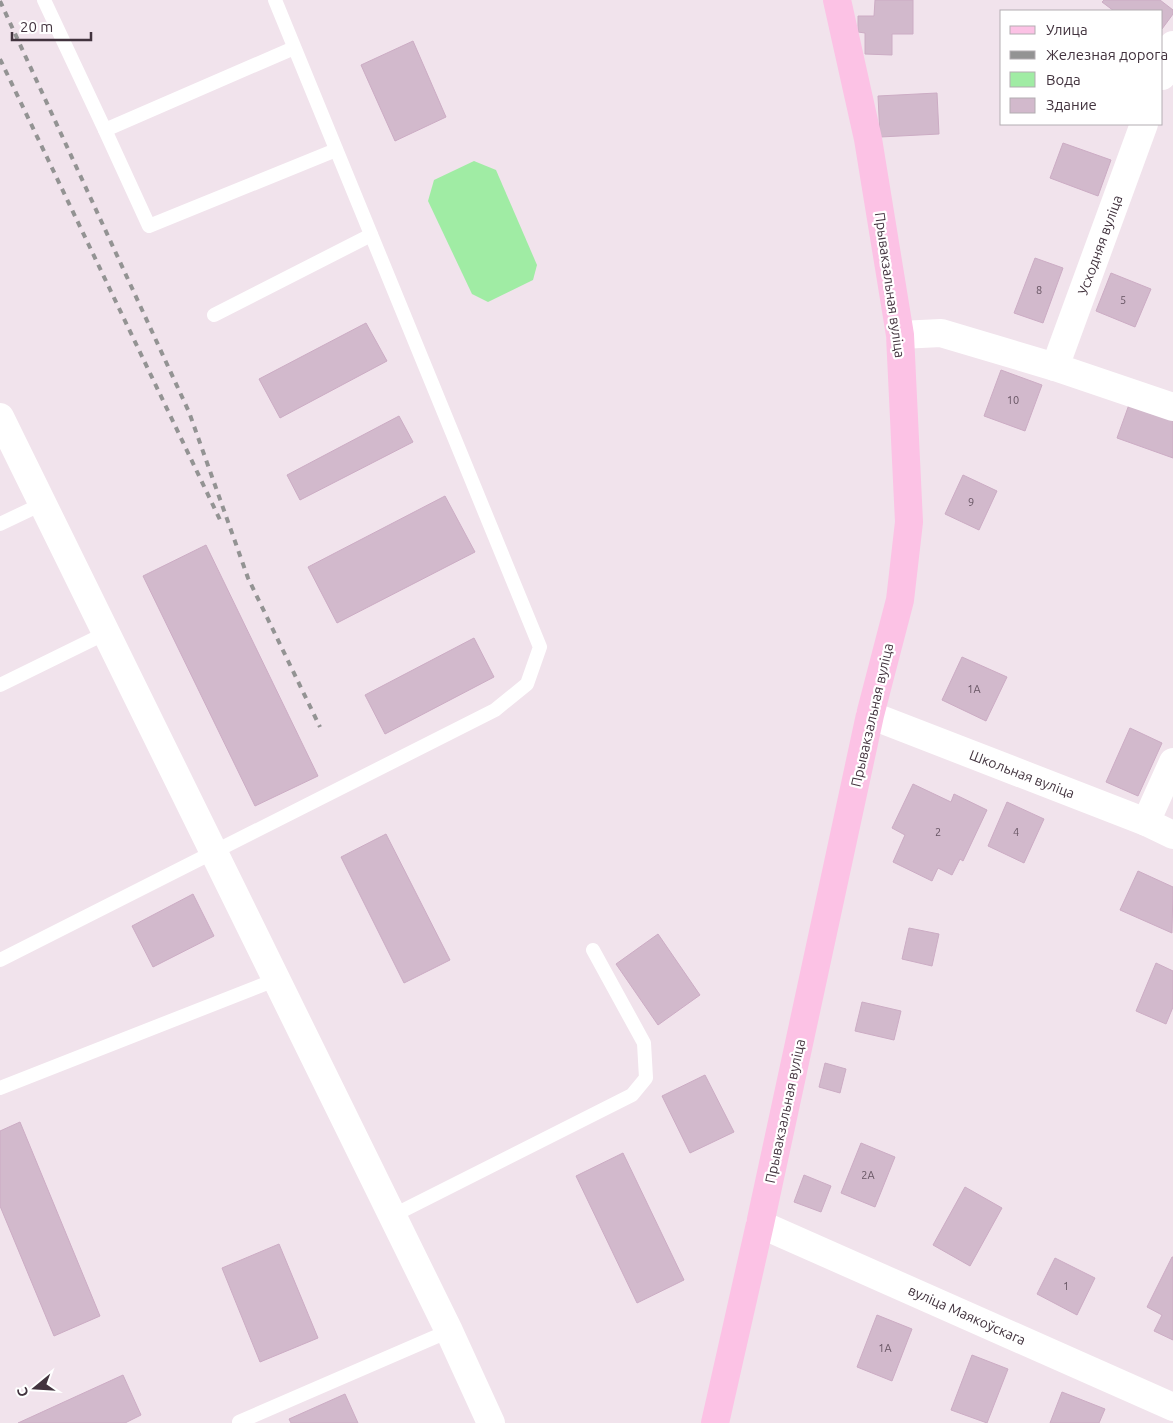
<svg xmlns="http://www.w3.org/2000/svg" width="1173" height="1423" font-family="Ubuntu,sans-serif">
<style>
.water{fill:#a0eca4}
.building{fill:#d2b9cc;stroke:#ccacc4}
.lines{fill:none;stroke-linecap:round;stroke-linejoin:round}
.lane{stroke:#fff;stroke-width:14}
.street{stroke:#fff;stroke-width:28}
.secondary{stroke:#fcc2e5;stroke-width:28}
.rail{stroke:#939393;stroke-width:4;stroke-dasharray:6 6;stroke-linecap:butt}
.labels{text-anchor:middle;stroke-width:4.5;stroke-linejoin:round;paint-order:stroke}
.number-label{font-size:11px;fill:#665462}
.street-label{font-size:14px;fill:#42333e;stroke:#fff}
</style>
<rect width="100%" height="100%" fill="#f1e3ec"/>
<polygon class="water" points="474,161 496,170 537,265 533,280 488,302 472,294 428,201 434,180"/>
<g class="building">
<polygon points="875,0 913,0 913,34 892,34 892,55 865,54 865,33 858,32 858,16 874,16"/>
<polygon points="1104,0 1160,0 1173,10 1173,14 1162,29 1162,11 1114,11 1102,2"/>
<polygon points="413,41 446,117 395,141 361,65"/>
<polygon points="937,93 939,134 880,137 878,96"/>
<polygon points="1063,143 1111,160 1098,196 1050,178"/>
<polygon points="1035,258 1063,268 1043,323 1014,313"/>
<polygon points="1111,273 1151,289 1135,327 1096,311"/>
<polygon points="366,323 387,361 280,418 259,379"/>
<polygon points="1001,370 1042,385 1025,431 984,416"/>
<polygon points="1131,399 1173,415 1173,458 1117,438"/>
<polygon points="399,416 413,442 300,500 287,475"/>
<polygon points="963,475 997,491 979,530 945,514"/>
<polygon points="445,496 475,552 337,623 308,567"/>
<polygon points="206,545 318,776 255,806 143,576"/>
<polygon points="474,638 494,677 385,734 365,695"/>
<polygon points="962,657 1007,677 986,721 942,700"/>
<polygon points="1130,728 1162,743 1138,796 1106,782"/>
<polygon points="913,784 951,802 954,794 987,810 963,861 960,859 952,875 938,868 932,881 893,862 905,835 892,828"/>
<polygon points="1007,802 1044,819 1024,863 988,846"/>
<polygon points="386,834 450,960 404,983 341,857"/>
<polygon points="1138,871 1173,887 1172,933 1120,910"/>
<polygon points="193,894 214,936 153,967 132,926"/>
<polygon points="909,928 939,934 932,966 902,959"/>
<polygon points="658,934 700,995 658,1025 616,964"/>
<polygon points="1156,963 1173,971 1173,1007 1166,1024 1136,1011"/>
<polygon points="862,1002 901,1011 894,1040 855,1031"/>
<polygon points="825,1063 846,1069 840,1093 819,1087"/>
<polygon points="705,1075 734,1132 690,1153 662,1096"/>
<polygon points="20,1122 100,1316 54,1336 0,1206 0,1131"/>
<polygon points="861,1143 895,1157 875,1207 841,1193"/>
<polygon points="623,1153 684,1280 637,1303 576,1176"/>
<polygon points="804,1175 831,1186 821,1212 794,1202"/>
<polygon points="965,1187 1002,1208 970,1266 933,1245"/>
<polygon points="279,1244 318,1338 260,1362 222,1268"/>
<polygon points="1172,1257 1173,1257 1173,1340 1154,1331 1162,1315 1147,1307"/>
<polygon points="1055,1258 1095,1278 1077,1315 1037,1294"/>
<polygon points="877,1315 912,1329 892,1381 857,1367"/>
<polygon points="972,1355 1008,1369 987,1423 951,1410"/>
<polygon points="123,1375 141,1415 125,1423 18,1423"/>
<polygon points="1062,1392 1105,1409 1099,1423 1050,1423"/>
<polygon points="345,1394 358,1423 291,1423 289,1419"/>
</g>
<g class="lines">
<g class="lane">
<polyline points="44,0 105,130 294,48"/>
<polyline points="105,130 149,226 336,150"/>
<polyline points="214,315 371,235"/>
<polyline points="0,524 42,504"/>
<polyline points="0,685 106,633"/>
<polyline points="0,960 495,710 527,684 540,647 275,0"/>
<polyline points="0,1088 275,980"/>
<polyline points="392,1216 632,1095 646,1078 644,1043 593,950"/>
<polyline points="239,1422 449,1331"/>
</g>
<g class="street">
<polyline points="1162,76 1173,45"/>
<polyline points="900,335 941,333 1055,367 1173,407"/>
<polyline points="1055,367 1144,124"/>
<polyline points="0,417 449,1331 491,1423"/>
<polyline points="870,715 1146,822 1173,835"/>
<polyline points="1146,822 1173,762"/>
<polyline points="760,1224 1173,1407"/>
</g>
<polyline class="secondary" points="715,1423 760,1224 870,715 900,600 909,522 900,335 868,139 837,0"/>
<g class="rail">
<polyline points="0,1 189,412 248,578 320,727"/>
<polyline points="0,59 222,524"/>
</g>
</g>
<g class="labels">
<g class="number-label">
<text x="1039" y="294">8</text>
<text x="1123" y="304">5</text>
<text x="1013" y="404">10</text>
<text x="971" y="506">9</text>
<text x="974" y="693">1А</text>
<text x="938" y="836">2</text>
<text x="1016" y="836">4</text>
<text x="868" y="1179">2А</text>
<text x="1066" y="1290">1</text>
<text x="885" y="1352">1А</text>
</g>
<g class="street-label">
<text transform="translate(1100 245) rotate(-70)" y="5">Усходняя вуліца</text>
<text transform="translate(890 285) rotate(82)" y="5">Прывакзальная вуліца</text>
<text transform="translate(872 715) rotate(-77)" y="5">Прывакзальная вуліца</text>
<text transform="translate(1022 774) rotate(21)" y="5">Школьная вуліца</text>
<text transform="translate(785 1111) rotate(-78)" y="5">Прывакзальная вуліца</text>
<text transform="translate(967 1315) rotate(24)" y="5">вуліца Маякоўскага</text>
</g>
</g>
<rect x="1000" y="10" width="162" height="115" fill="#ffffff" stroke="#b3adb2"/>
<rect x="1010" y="26" width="25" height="8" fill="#fcc2e5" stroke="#b3adb2"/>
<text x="1046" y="35" font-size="15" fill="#42333e">Улица</text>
<rect x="1010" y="51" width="25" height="8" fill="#939393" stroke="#b3adb2"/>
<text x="1046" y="60" font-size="15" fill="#42333e">Железная дорога</text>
<rect x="1010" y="72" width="25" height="15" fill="#a0eca4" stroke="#b3adb2"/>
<text x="1046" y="85" font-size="15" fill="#42333e">Вода</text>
<rect x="1010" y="98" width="25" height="15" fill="#d2b9cc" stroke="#b3adb2"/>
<text x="1046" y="110" font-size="15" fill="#42333e">Здание</text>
<g transform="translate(35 1388) rotate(252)" stroke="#ffffff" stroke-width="4" paint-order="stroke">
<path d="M0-4L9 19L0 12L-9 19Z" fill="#42333e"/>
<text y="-8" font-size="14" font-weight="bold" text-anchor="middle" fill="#42333e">С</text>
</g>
<path d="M12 32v8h79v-8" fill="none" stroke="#42333e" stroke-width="2.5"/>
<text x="20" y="32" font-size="15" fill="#42333e" stroke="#ffffff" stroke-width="4" paint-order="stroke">20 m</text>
</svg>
